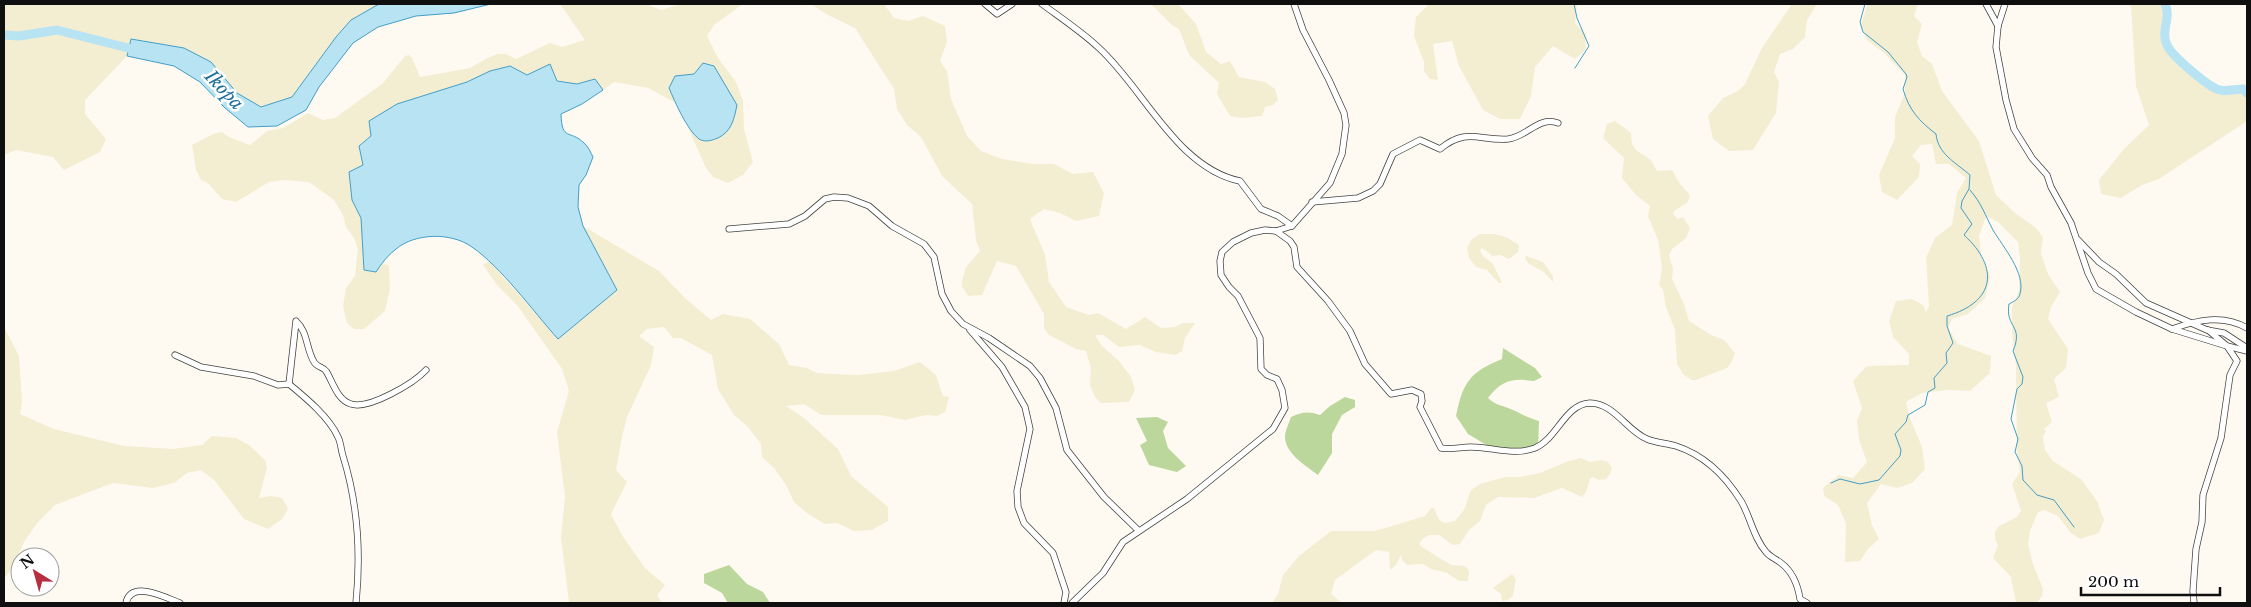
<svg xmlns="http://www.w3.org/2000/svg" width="2251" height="607" font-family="'Libre Baskerville',serif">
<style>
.farmland{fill:#f3edd2}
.forest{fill:#bcd79c}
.water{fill:#b8e3f3;stroke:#439ec6}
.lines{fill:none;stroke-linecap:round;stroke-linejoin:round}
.stream{stroke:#439ec6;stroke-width:1}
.river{stroke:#b8e3f3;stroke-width:9}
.minor-casing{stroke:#424242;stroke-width:7}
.minor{stroke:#fff;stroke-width:5.5}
.labels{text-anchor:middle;stroke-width:5;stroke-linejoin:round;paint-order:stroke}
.water-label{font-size:18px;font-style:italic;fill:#1e709a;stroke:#fff}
</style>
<rect width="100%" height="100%" fill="#fefaf1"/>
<g class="farmland">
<polygon points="4,4 379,4 351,20 336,37 292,97 260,107 237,93 225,78 131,40 127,56 85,100 85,114 106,139 100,152 64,170 53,157 16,150 4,155"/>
<polygon points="560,4 646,4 661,10 681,4 743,4 714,25 707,36 718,58 736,82 743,101 744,129 753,162 743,175 728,183 713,177 706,168 689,130 692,129 700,139 694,74 669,88 676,103 648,88 614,82 603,90 595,79 577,84 527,75 510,66 490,71 371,136 359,146 363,165 350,172 352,200 361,218 364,269 376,272 381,264 389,265 390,289 385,311 364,329 354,329 347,323 343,306 346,288 355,276 358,249 354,238 346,227 343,215 334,200 309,182 284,180 269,182 236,202 222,199 209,184 201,180 196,170 192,145 213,134 222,132 229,137 250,145 267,131 283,128 308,113 323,120 335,118 383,83 405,56 409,55 412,58 420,77 470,68 487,58 498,54 506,54 516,59 550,43 562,47 585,40"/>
<polygon points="811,4 884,4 894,18 908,21 923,16 945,26 947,42 940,61 947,71 951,99 967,136 981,151 1002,159 1033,164 1054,164 1073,174 1093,172 1104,193 1099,216 1076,221 1060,213 1044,209 1030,219 1045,255 1049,282 1066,307 1089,315 1098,313 1126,329 1145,317 1161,328 1175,327 1183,323 1195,323 1185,338 1182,351 1175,355 1156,352 1139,345 1119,347 1103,335 1095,335 1102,346 1119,361 1131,377 1135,390 1129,402 1101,403 1095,397 1090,385 1091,368 1086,351 1076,349 1049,335 1044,328 1044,314 1016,266 997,261 982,295 968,296 962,286 962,281 966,267 980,251 976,240 972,204 942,176 921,137 907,125 897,109 894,89 855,28 826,14"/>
<polygon points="1151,4 1178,4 1196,24 1206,52 1221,64 1230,61 1239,77 1265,82 1275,89 1278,100 1273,105 1265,107 1262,116 1243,118 1230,116 1217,94 1219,83 1189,55 1179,29 1173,26"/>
<polygon points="1429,4 1577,4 1575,23 1585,34 1586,49 1575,59 1553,46 1535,67 1531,96 1520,119 1500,119 1483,110 1459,66 1452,41 1433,44 1438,80 1430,79 1424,71 1424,62 1414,36 1416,17"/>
<polygon points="1792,4 1817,4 1807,20 1805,37 1793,49 1780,54 1774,72 1779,82 1776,113 1753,150 1729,151 1713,139 1708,116 1723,98 1738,91 1745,84 1762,48"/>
<polygon points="1868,4 1918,4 1914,16 1922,24 1917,42 1922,56 1932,64 1942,91 1979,141 1996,195 2015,213 2036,228 2043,237 2041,254 2048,274 2060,292 2051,307 2048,319 2068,349 2066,368 2054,379 2059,397 2046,403 2052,422 2044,429 2046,431 2043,437 2045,450 2053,461 2081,479 2097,501 2104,520 2099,533 2080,539 2070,532 2058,516 2044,510 2038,512 2030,531 2028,544 2033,564 2043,589 2042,596 2037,603 2016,603 2011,577 1993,558 1998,545 1995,539 1995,532 1999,526 2017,517 2021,511 2012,484 2020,472 2017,452 2016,366 2012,333 2012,307 2019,291 2020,259 2018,242 1998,222 1986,216 1979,236 1981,255 1990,276 1985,298 1968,314 1952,319 1948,328 1958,344 1991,356 1990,373 1970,391 1947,390 1922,393 1906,402 1910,418 1922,447 1925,469 1912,483 1897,488 1881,484 1867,503 1872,525 1879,539 1868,549 1860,561 1845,562 1846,524 1838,505 1824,496 1823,488 1839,475 1853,478 1867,462 1859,440 1857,421 1862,408 1853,381 1867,366 1909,365 1909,354 1893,337 1889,321 1896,301 1912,299 1923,305 1926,312 1929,306 1926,258 1935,238 1952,225 1957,193 1966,178 1949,164 1936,164 1932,144 1921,145 1912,156 1920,164 1919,177 1897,200 1882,192 1879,175 1895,138 1895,117 1905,93 1905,75 1884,53 1867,40 1861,24"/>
<polygon points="2128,4 2163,4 2167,11 2164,30 2167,44 2188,70 2219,92 2247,92 2247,121 2159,179 2142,185 2121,198 2101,194 2099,180 2124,149 2149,125 2136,86 2131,7"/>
<polygon points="1615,121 1631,133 1632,144 1636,150 1651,160 1657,171 1672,170 1680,184 1689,194 1690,197 1687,203 1674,211 1673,214 1678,219 1683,217 1690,228 1686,238 1672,249 1669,255 1673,269 1672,279 1684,304 1689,321 1711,335 1724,340 1735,353 1731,363 1727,368 1696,380 1692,380 1683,374 1677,364 1675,330 1666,307 1663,290 1659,285 1662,268 1658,240 1648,216 1650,206 1635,194 1622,178 1624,158 1603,138 1607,124"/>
<polygon points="583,226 659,271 685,298 711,320 723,314 750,319 779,344 789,365 807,368 817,373 858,375 894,371 920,362 936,375 943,396 949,397 945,412 937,416 926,415 905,420 880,415 821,415 804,404 786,406 804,418 838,449 851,476 888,507 888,521 872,530 854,531 837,523 825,524 808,514 794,502 786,485 774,468 762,457 761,444 748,427 734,415 718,389 712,355 681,338 673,338 664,327 647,329 639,336 654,347 651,365 627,417 622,437 616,470 627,482 611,514 622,535 645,568 665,585 657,595 662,603 569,603 561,537 565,497 557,432 569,391 562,369 517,305 497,285 483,265 489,261 558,339 617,290"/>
<polygon points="1480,234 1495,234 1508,238 1519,245 1518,252 1509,259 1500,255 1493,256 1482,248 1480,250 1483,256 1493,264 1502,283 1499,283 1487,270 1476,267 1469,258 1467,248 1472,239"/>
<polygon points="1526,256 1543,262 1553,276 1553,282 1544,272 1529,264 1525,259"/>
<polygon points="4,327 19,356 22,401 20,414 54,429 124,446 173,449 202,445 212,436 236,438 249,445 265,460 267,468 259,498 271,496 282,498 288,509 282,519 268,529 244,519 215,481 201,470 187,473 174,483 153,488 113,483 55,505 38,522 24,542 14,565 4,579"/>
<polygon points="1581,458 1590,462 1601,460 1608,462 1612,468 1610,474 1606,479 1599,480 1593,477 1590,479 1586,492 1582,497 1562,488 1534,498 1498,497 1486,505 1480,521 1469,530 1460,544 1453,545 1439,535 1429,535 1423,539 1419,544 1422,547 1451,565 1465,566 1469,571 1468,581 1459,581 1447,573 1431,569 1423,564 1407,565 1402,560 1401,555 1396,565 1390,570 1389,552 1376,550 1335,580 1331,594 1342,603 1272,603 1278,594 1283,575 1299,556 1331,531 1375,531 1425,516 1431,508 1434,508 1439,520 1445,523 1455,521 1464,510 1471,490 1480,484 1505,477 1520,477 1540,473 1566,462"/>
<polygon points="1512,574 1516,579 1513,596 1508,600 1502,601 1501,594 1493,588"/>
</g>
<g class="forest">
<path d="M 1503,348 L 1535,368 L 1542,377 L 1534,381 C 1513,378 1502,380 1488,398 C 1496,406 1503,405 1513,410 C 1522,414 1528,418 1539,421 L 1538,449 L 1518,454 L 1493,449 L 1468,434 L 1456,416 C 1463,382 1470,372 1502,359 Z"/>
<path d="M 1345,397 L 1355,400 L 1355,407 L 1342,415 L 1332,434 L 1332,453 L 1318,475 C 1306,466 1285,453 1285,437 C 1285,431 1289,423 1291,417 C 1302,412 1308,411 1320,415 L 1330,406 Z"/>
<polygon points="1157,417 1168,422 1163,431 1168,448 1186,466 1177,472 1149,465 1140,445 1147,441 1136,418"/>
<polygon points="729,565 747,584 763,592 770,603 728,603 722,593 704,583 704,574"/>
</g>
<g class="water">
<polygon points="379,4 491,4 454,13 416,16 378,27 353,43 319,87 306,110 277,126 248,127 225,108 200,82 174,66 127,56 131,39 184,48 211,62 237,93 261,107 292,97 336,37 351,20"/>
<path d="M 703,63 L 714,66 L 737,105 C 734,119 732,131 718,138 C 712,140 706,143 699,139 C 687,130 675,102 669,88 L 675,76 L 694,74 Z"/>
<path d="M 550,64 L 557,81 L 577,84 L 595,79 L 603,90 L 582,104 L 561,114 C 562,142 570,129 584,143 C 588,146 591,153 593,157 L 586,175 L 579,185 L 578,207 L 583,226 L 617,290 L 558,339 C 533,311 501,267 472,247 C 451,232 415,233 396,249 C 388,255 381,264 376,272 L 364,270 L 361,218 L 352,200 L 349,172 L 363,165 L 359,146 L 371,136 L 369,121 L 397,104 L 467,82 L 490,71 L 510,66 L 527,75 Z"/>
</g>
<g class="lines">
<g class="stream">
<polyline points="1574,4 1577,18 1589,46 1575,68"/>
<path d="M 1970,190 C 1982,204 1985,215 1993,230 C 2003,247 2026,273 2020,294 C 2019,299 2013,302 2009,304 C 2005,328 2024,325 2013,351 L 2023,377 L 2022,384 L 2017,389 L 2011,419 L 2018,439 L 2015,452 L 2022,466 L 2023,480 L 2037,495 L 2054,500 L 2074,527"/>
<path d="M 1831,483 L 1840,479 L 1860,484 L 1879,480 L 1900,456 L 1901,450 L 1895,434 L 1906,422 L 1908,415 L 1925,405 L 1928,392 L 1935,388 L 1934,378 L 1947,363 L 1946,353 L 1953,343 L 1947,326 L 1947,316 C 1995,302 2000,268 1964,235 L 1972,224 L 1961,208 L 1962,201 L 1969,189 L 1970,175 C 1955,162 1938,154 1936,134 C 1919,121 1909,110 1903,89 L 1907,77 L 1906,74 L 1888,52 L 1863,32 L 1860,22 L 1865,4"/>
</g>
<g class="river">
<path d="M 2165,4 C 2172,18 2160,30 2167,45 C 2171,55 2209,88 2220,90 C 2226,92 2236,89 2243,89 L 2247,93"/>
<polyline points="4,35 19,36 57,30 140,51"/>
</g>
<defs>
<g id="minor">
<polyline points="985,4 997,14 1012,4"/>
<path d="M 1042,4 C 1061,18 1082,32 1099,48 C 1144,89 1177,168 1240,181 L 1261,209 L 1278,216 L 1292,226"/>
<polyline points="1986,4 1998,26"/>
<polyline points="2005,4 1998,26 1996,47 2006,100 2014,129 2032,158 2047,175 2051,187 2071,223 2088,273 2096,289 2136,312 2172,329 2227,346 2237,361 2230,375 2221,438 2203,495 2202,522 2196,549 2193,591 2194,603"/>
<path d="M 1312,202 L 1358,198 L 1373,191 L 1380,184 L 1393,154 L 1420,140 L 1440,149 C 1467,127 1479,141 1508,139 C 1527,137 1538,116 1558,123"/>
<polyline points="729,229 789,224 805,216 825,199 834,197 848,198 869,206 892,226 924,244 934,257 942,294 951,311 963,324 989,338 1030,366 1040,378 1056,408 1067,450 1104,497 1138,530"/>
<path d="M 1276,231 L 1290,241 L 1294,247 L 1297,267 L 1328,301 L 1350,331 L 1365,364 L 1391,394 L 1412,390 L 1421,394 L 1422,401 L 1420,407 L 1441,448 C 1452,450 1460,447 1471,447 C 1492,447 1514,456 1535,448 C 1557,439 1565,404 1590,403 C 1614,403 1627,431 1647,439 C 1656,443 1667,443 1676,446 C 1704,455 1726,477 1741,501 C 1751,518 1753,537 1766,552 C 1770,557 1776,559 1781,563 C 1793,572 1798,586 1800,599 L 1807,603"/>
<polyline points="2078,240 2099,262 2116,274 2146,303 2207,330 2224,333 2247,348"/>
<path d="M 2172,329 C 2197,320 2223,314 2247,328"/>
<polyline points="970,330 1002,367 1025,407 1030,429 1017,491 1018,507 1024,523 1053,553 1066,592 1064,603"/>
<polyline points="2208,330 2227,346 2247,351"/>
<path d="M 175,355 L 201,367 L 254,376 L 278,385 L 289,384 C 306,398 329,417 338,437 C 341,443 341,450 343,456 C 358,504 361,553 356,603"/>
<path d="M 289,384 L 296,321 C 308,332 306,349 314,362 C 317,367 323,367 326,371 C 333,382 337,400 351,404 C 369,410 414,383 426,370"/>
<path d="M 126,603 C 131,579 167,598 180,603"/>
<polyline points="1072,603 1103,573 1123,542 1187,499 1273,429 1285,408 1282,390 1277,379 1267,375 1261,369 1260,338 1238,296 1229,287 1221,275 1220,261 1222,252 1233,242 1251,233 1265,230 1276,231 1292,226 1330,183 1342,154 1346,125 1344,113 1329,80 1303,30 1294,4"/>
</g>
</defs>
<use href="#minor" class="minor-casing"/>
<use href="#minor" class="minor"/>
</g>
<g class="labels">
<g class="water-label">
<text transform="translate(224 90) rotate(47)" y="6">Ikopa</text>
</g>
</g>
<rect width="2251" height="607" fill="none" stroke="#0f0f0f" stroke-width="10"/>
<g transform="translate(35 572) rotate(323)"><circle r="24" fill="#ffffff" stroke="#9f9f9f"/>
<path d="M0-4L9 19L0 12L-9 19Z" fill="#b82e41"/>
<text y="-8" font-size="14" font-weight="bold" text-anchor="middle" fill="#0f0f0f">N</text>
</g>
<path d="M2081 587v8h139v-8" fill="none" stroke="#0f0f0f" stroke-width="2.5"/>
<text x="2088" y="587" font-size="15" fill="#0f0f0f" stroke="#ffffff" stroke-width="4" paint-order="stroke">200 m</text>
</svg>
